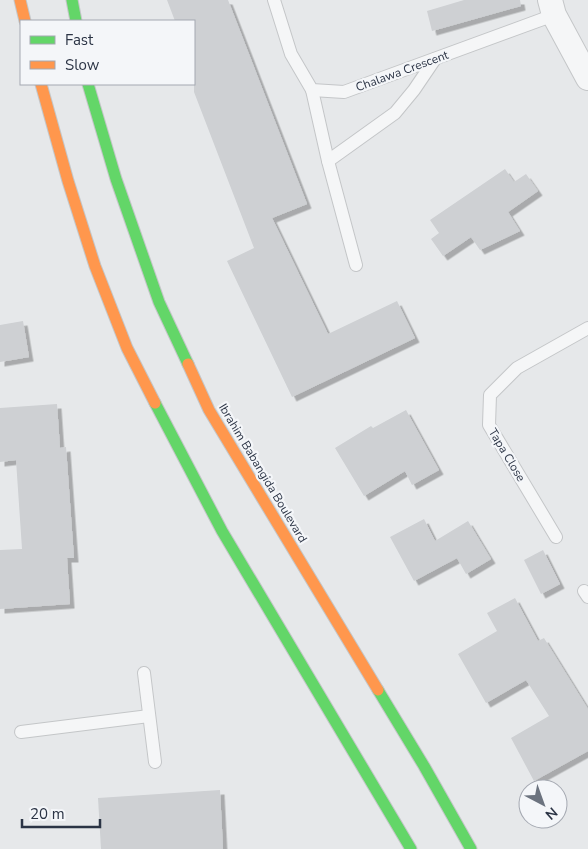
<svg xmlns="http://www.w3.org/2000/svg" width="588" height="849" font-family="'Nunito Sans',sans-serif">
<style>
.building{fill:#ced0d3;filter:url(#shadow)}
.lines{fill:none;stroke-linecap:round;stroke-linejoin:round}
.lane-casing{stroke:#c4c6c8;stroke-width:14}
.street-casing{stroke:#c4c6c8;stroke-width:26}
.fast-casing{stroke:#c4c6c8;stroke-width:13}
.slow-casing{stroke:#c4c6c8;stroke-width:13}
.lane{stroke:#f5f6f7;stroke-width:12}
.street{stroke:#f5f6f7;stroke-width:24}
.fast{stroke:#63d668;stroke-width:11}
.slow{stroke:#ff974d;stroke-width:11}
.labels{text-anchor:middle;stroke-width:4.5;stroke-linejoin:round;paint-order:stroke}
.street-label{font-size:12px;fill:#2b3445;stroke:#f4f6f9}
</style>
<defs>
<filter id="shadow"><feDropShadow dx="4.5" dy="4.5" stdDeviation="0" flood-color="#0004"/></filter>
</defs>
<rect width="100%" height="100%" fill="#e6e8ea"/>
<g class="building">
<polygon points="167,0 228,0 307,204 272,218 328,334 397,301 415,338 292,397 227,261 254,248 194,92 194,21 175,21"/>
<polygon points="464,0 520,0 521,6 432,31 427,11"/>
<polygon points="505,169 514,182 526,174 538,191 508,212 520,231 480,250 471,237 443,256 431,239 439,233 430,220"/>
<polygon points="23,321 29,357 0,362 0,325"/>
<polygon points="57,404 60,448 66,447 74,558 67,558 70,604 0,609 0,550 22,549 16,460 0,462 0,408"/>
<polygon points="406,410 439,470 412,485 405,471 364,496 335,448 371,426 373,428"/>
<polygon points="424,519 435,541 468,521 491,559 466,574 457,558 414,581 390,537"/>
<polygon points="543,550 560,584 541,594 524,560"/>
<polygon points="515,598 538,641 544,638 588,709 588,751 534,781 511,738 549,716 526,680 486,703 458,654 497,631 487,613"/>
<polygon points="220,790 223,849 101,849 98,798"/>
</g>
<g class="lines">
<defs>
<g id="lane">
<polyline points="274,0 291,54 312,90 344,92 554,15"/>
<polyline points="312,90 328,161 356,265"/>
<polyline points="328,161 395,113 414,90 435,59"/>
<polyline points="556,537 489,425 490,395 517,368 588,328"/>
<polyline points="584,591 588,597"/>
<polyline points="144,673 155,762"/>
<polyline points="21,732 149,716"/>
</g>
<polyline id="street" points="550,0 554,15 588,78"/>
<g id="fast">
<polyline points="72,0 76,21"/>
<polyline points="88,84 116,179 159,302 188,364"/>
<polyline points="155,403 222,531 411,849"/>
<polyline points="378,690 424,766 471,849"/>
</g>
<g id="slow">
<polyline points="20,0 25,21"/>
<polyline points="41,84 68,181 95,266 127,348 155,403"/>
<polyline points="188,364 209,410 378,690"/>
</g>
</defs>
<use href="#lane" class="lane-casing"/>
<use href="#street" class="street-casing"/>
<use href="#fast" class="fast-casing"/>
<use href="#slow" class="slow-casing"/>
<use href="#lane" class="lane"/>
<use href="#street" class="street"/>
<use href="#fast" class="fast"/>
<use href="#slow" class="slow"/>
</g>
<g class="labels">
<g class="street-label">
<text transform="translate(402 71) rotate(-20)" y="4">Chalawa Crescent</text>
<text transform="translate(507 455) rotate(59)" y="4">Tapa Close</text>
<text transform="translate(263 473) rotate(59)" y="4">Ibrahim Babangida Boulevard</text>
</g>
</g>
<rect x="20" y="20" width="175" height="65" fill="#f4f6f9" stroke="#a4a8b1"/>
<rect x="30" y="36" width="25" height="8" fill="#63d668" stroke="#a4a8b1"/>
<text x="65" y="45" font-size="15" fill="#2b3445">Fast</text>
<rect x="30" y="61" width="25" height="8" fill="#ff974d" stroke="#a4a8b1"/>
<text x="65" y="70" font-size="15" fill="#2b3445">Slow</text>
<g transform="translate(543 804) rotate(139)"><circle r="24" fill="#f4f6f9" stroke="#a4a8b1"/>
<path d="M0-4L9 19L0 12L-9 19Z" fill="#6c737f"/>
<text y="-8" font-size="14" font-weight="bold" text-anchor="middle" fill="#2b3445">N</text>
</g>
<path d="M22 819v8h78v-8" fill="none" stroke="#2b3445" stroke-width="2.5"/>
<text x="30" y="819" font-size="15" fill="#2b3445" stroke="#f4f6f9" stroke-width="4" paint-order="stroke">20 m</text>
</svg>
